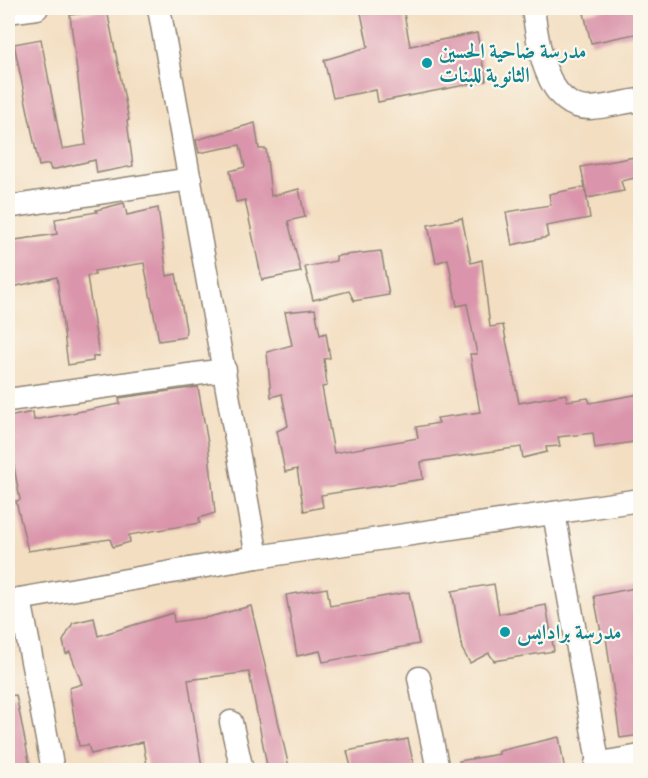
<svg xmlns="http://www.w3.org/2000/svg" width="648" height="778" font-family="'IM FELL Great Primer',Amiri,serif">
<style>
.building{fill:#da94ab}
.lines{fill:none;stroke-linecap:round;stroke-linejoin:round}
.minor-casing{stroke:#8f8476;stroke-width:25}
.minor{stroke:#fff;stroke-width:22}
.culture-dot{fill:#0f9aa8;stroke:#fbf7ec;stroke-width:2}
.labels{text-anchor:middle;stroke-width:4.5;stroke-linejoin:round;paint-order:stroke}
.culture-label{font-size:21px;font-weight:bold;fill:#0d838f;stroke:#fbf7ec;text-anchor:start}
</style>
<rect width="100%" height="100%" fill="#fbf7ec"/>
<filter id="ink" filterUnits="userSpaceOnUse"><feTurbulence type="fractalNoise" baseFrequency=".0167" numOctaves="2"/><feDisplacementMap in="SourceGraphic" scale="12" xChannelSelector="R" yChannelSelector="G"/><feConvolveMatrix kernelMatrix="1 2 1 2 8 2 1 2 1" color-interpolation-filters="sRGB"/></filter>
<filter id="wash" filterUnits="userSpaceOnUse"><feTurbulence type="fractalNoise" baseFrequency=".008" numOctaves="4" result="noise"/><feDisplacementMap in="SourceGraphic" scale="24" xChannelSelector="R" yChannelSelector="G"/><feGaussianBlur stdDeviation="1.35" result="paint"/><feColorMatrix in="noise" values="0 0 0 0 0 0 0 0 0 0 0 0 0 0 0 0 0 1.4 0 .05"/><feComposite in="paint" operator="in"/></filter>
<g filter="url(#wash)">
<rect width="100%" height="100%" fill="#f3dec1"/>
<g id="blocks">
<g class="building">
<polygon points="360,8 403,8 410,46 477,33 486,81 378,102 376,90 333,98 324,60 368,47"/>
<polygon points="611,8 640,8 640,33 591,43 584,13"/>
<polygon points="107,10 129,120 127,121 133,166 97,173 95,160 51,170 49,164 39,166 14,44 41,39 62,149 86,145 70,15"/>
<polygon points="255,123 259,149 266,149 271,196 299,189 305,217 288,221 301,272 262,280 245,200 236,202 230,171 245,167 240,145 199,153 196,140"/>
<polygon points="640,156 640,177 621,181 624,191 587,198 581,167"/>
<polygon points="585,187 590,218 546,226 548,237 512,245 506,212 551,205 549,194"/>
<polygon points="124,203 127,215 158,208 167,276 176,274 186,329 185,337 159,341 144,263 94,271 95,275 87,276 99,356 93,357 93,361 68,365 57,277 8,288 8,241 57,234 55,219 97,212 96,210"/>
<polygon points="462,218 471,263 482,260 490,327 503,325 519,403 566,394 567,401 588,398 590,403 640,394 640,441 595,448 593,433 558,437 560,446 546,447 547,452 523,458 521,447 421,462 423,479 321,495 323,507 304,511 297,469 285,472 277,431 288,426 282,394 271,397 267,352 292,345 285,312 315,309 320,335 326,333 330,358 324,359 327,386 322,387 334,453 418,438 416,427 439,423 437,418 480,412 470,354 477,354 467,304 457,306 448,259 436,263 428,225"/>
<polygon points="381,251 389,295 354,301 349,291 313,300 305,267 336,261 336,256"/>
<polygon points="198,387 208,443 215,513 199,518 200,523 129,535 130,542 113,547 110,539 28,551 16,501 20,500 8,433 8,417 33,412 34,420 120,404 119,398"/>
<polygon points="494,584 499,614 546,605 554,651 494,661 489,653 470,663 462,649 452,591"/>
<polygon points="640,587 640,735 620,738 606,637 602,638 594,596"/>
<polygon points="327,588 330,606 409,592 419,644 323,662 320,651 297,656 286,595"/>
<polygon points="251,606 290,771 268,771 249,672 188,680 202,767 179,771 148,771 143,742 91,754 88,745 79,746 69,688 82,684 70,652 66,654 63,641 73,623 94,618 98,636 173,613 174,622 209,617"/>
<polygon points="16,695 31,771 8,771 8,696"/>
<polygon points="559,737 565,771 460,771 459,761 499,754 499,751"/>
<polygon points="408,739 415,771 352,771 347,751"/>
</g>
</g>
</g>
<g filter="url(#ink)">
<use href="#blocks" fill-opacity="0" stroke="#8f8476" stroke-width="1.5"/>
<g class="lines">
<defs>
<g id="minor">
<polyline points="159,8 257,557"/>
<path d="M 533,8 C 537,40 545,109 590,108 C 606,107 624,102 640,100"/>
<polyline points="8,12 37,8"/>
<polyline points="8,207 190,179"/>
<polyline points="8,400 225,370"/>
<polyline points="554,513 597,756 597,770"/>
<polyline points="20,599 53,770"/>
<polyline points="8,601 257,557 640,500"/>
<polyline points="419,678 438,770"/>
<polyline points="231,722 242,770"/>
<polyline points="596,764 640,756"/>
</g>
</defs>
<use href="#minor" class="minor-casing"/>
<use href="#minor" class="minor"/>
</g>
</g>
<g class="culture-dot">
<circle cx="427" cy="63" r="6"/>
<circle cx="505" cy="632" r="6"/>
</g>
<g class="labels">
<g class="culture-label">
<text x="439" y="58">مدرسة ضاحية الحسين<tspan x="439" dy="24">الثانوية للبنات</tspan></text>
<text x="517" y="639">مدرسة برادايس</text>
</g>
</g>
<rect width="648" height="778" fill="none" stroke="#fbf7ec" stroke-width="30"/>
</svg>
